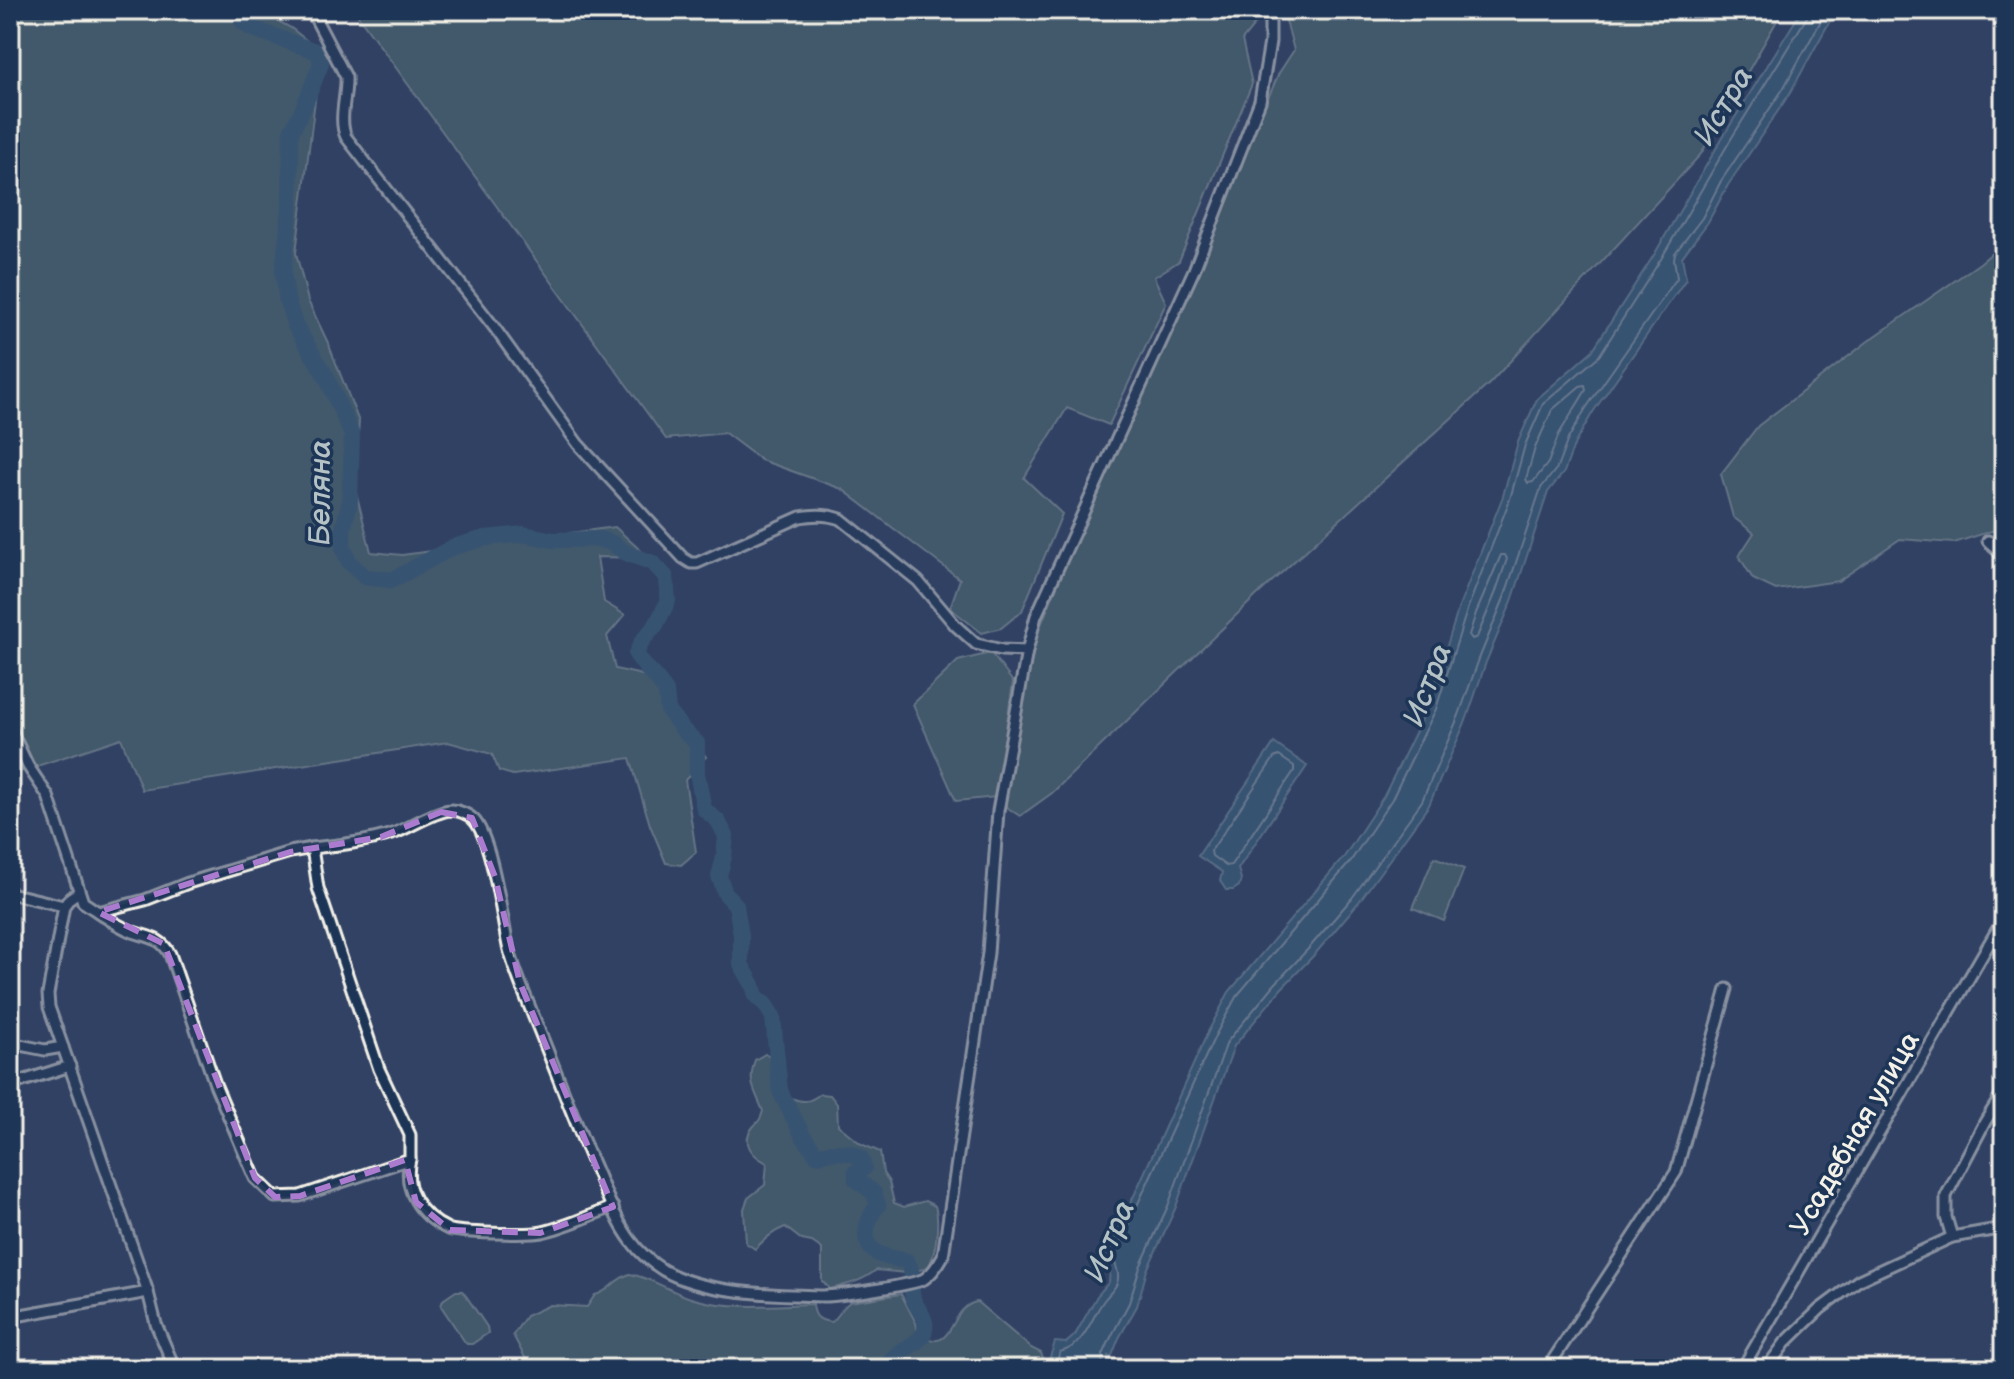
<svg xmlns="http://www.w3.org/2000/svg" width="2014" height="1379" font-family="'Balsamiq Sans',sans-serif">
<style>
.green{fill:#547473;stroke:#a4b2ae;stroke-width:2}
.water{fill:#3d6883;stroke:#869fab;stroke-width:2}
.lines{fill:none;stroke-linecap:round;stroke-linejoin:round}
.shore{stroke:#abbac0;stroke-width:2}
.stream{stroke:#869fab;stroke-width:3}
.river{stroke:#3d6883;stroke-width:16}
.minor-casing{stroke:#f4f1e8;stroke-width:15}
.minor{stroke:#1d3557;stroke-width:9}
.marked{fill:none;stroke:#ab7bcf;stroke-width:6;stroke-dasharray:16 10;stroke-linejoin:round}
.labels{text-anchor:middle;stroke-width:7;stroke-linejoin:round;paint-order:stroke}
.street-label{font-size:28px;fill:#f4f1e8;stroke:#1d3557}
.water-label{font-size:30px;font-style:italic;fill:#b4c1c5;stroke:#1d3557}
</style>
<rect width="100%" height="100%" fill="#314264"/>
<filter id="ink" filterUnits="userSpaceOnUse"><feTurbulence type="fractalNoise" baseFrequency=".0125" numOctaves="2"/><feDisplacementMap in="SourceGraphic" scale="16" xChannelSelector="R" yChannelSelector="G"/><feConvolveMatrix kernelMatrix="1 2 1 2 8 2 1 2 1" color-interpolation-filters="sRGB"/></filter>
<g filter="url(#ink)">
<g class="green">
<polygon points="10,10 258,10 291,28 321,52 296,253 308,301 328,343 359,422 354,484 371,552 402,555 615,527 649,558 597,557 604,602 625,615 607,636 615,669 655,678 706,757 685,780 696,852 681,865 666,863 650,825 630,758 513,775 499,771 492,754 448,742 142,790 121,738 10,775"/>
<polygon points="354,10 1260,10 1260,18 1242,40 1252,84 1179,261 1154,277 1166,303 1109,425 1067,408 1024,478 1062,514 1022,611 1001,628 982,633 950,608 960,579 842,489 761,460 725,433 666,439"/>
<polygon points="1285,10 1783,10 1701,154 1490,383 1256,596 1052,793 1020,816 1005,806 1035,639 1081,529 1279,73 1294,50 1285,17"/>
<polygon points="2004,243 2004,527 1954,543 1900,539 1838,581 1776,590 1753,579 1739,556 1754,533 1733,517 1721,474 1758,426 1867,342 1980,263"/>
<polygon points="991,653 1013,682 996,797 956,801 913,704 958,661"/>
<polygon points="1434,857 1464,869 1444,921 1413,908"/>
<path d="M 765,1054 L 775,1057 C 783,1070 783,1085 791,1098 C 804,1103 810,1102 820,1094 L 830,1095 L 837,1104 L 838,1125 L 861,1144 L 880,1152 L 883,1173 L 889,1182 L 894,1203 L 904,1207 L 925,1201 L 935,1206 C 940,1222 936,1253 928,1268 L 906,1273 L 876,1270 C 863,1281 846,1285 830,1289 L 822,1281 L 822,1249 L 812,1242 L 802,1240 L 785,1227 C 772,1232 765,1239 755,1249 L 746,1243 L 744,1209 L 748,1198 L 765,1185 L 767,1163 C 753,1156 740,1143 753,1127 C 759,1121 761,1119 763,1111 C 755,1090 747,1083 755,1060 Z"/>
<path d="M 630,1274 C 653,1278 672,1293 694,1299 C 732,1310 774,1305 813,1304 C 814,1317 819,1321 832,1322 C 839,1316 842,1307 850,1302 L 901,1294 L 916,1323 L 918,1333 C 956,1359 947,1307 977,1302 L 1031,1348 L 1041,1353 L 1046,1369 L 745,1369 L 735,1365 L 720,1369 L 531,1369 L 513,1335 L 526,1316 L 550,1305 L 587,1307 L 595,1295 C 611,1291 612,1280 630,1274 Z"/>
<polygon points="456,1291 462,1291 464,1293 487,1327 488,1333 472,1344 467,1344 465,1342 441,1306 443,1300"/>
</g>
<g class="water">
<polygon points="1802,10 1836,10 1790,93 1728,185 1708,222 1682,257 1686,279 1593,412 1575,443 1564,472 1548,492 1512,601 1486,662 1467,718 1429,805 1358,903 1315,954 1281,989 1234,1046 1175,1209 1147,1270 1137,1306 1119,1338 1111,1358 1109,1369 1046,1369 1055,1342 1066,1343 1075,1335 1097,1296 1109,1282 1110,1270 1102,1262 1114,1240 1208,1032 1229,992 1344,857 1384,796 1428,707 1459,607 1503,496 1518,442 1537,399 1592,351 1654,255 1724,135"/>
<polygon points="1274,743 1307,766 1238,869 1241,879 1239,886 1233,890 1226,890 1220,881 1222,872 1198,856"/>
</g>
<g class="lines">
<g class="shore">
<polygon points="1585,385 1586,390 1559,434 1548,463 1533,482 1528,483 1526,479 1535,448 1552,410 1580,386"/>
<polygon points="1501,555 1505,555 1507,559 1495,594 1477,637 1472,639 1469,635 1476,613"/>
<polygon points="1279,756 1294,766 1294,771 1231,865 1226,866 1212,856 1211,851 1274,758"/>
<path d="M 1054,1369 L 1060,1352 C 1086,1346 1090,1318 1105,1299 C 1109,1294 1115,1289 1117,1283 C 1120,1274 1116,1266 1113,1258 L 1215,1036 L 1236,997 L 1350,862 L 1392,799 L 1436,709 L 1467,610 L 1510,499 L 1525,445 L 1543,404 L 1599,356 L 1661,259 L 1731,139 L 1807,17 L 1808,10"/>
<polyline points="1102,1369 1103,1355 1112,1335 1129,1303 1140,1267 1168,1206 1227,1042 1275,984 1309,948 1352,898 1422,801 1459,715 1479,659 1504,598 1541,488 1557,468 1568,439 1586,408 1677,278 1674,259 1675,253 1702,218 1721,181 1783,89 1827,10"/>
</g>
<polyline class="stream" points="1108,1356 1124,1369"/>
<path class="river" d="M 234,10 L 243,22 L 251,28 L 318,52 L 321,64 L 303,109 L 291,132 L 290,210 L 283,273 L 287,300 L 295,325 L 327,378 L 352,435 L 350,501 L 343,530 L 343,547 L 349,562 L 365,577 L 392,580 L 453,547 L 485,538 L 524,534 L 553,540 L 599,539 L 612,543 L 626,553 L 653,563 L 666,577 L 668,601 L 656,625 L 642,641 L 636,654 L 646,668 L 657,679 L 666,691 L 668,710 L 684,731 L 697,743 L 697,773 L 704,809 L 718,821 L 726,836 L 724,857 L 719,876 L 725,893 L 736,905 L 741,935 L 741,964 L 753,985 L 756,996 L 765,1004 L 773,1017 L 780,1091 L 803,1136 L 817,1155 C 831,1151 849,1150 861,1158 L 864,1168 L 856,1172 L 856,1179 L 874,1193 L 878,1205 C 866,1220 858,1246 881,1255 C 889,1258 899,1259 907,1261 C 916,1275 909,1284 913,1298 C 915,1306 923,1313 925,1322 C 930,1347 892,1346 887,1369"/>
<defs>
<g id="minor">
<path d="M 311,10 L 346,77 C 347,96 338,119 346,137 L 494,327 L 578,444 L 683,558 L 691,563 L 697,563 L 800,517 C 815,514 827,514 841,519 L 918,581 L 956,626 L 976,644 L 1002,650 L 1027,651"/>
<polyline points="1988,541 2004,555"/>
<polyline points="10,728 28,766 48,796 83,902 98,912 145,900 188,883 290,852 312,848"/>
<polyline points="79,892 70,898 64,906 48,994 49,1007 148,1292 156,1324 175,1369"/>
<polyline points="10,893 64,906"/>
<path d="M 98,912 C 106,918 116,924 126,929 C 144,938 159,934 170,954 L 215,1084 L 255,1178 L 275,1197 L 300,1196 L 410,1159 L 410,1135 L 379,1069 L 318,888 L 312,848 C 340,845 368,842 395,833 C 411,827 434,811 451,810 C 458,810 468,814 473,819 C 492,837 502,919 508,946 C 514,970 524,992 533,1015 C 553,1063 571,1113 592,1161 C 603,1185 616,1222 632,1242 C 640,1253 652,1263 663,1270 C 703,1294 777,1295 823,1296 C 838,1296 913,1285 924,1279 C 933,1273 938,1265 943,1256 L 988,953 L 998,811 L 1027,651 L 1036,616 L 1194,270 L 1260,101 L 1270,42 L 1270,10"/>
<polyline points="10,1043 45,1050 63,1047"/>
<polyline points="10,1085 70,1066"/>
<path d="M 410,1159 C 403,1190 419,1215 448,1229 C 457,1233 530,1235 542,1232 C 566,1227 590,1215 613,1207"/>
<polyline points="1952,1237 1946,1217 1946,1196 1985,1122 2004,1091"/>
<polyline points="10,1317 148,1292"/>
<polyline points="1547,1369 1676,1172 1727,989"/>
<polyline points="1742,1369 2004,918"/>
<polyline points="1766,1369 1785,1343 1820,1309 1859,1280 1952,1237 2004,1228"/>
<polyline points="2001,1369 2004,1368"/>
</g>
</defs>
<use href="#minor" class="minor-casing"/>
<use href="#minor" class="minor"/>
</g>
</g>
<path d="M0 0H2014V1379H0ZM 441,812 L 472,818 L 495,877 L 520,983 L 613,1207 L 540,1233 L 450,1230 L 416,1202 L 405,1160 L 300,1196 L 275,1197 L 255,1178 L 164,944 L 98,912 L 290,852 L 381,837 Z" fill="#314264" fill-opacity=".55" fill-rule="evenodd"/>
<path class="marked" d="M 441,812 L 472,818 L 495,877 L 520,983 L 613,1207 L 540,1233 L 450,1230 L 416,1202 L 405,1160 L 300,1196 L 275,1197 L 255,1178 L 164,944 L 98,912 L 290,852 L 381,837 Z"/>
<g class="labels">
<g class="street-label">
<text transform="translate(1854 1133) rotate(-60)" y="10">Усадебная улица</text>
</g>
<g class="water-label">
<text transform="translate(1723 106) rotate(-59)" y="10">Истра</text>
<text transform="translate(320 493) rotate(-90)" y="10">Беляна</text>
<text transform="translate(1427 685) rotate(-69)" y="10">Истра</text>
<text transform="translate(1109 1241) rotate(-67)" y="10">Истра</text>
</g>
</g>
<rect width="2014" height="1379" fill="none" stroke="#1d3557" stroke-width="40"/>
<rect x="20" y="20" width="1974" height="1339" fill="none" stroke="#f4f1e8" stroke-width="3" filter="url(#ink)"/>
</svg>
